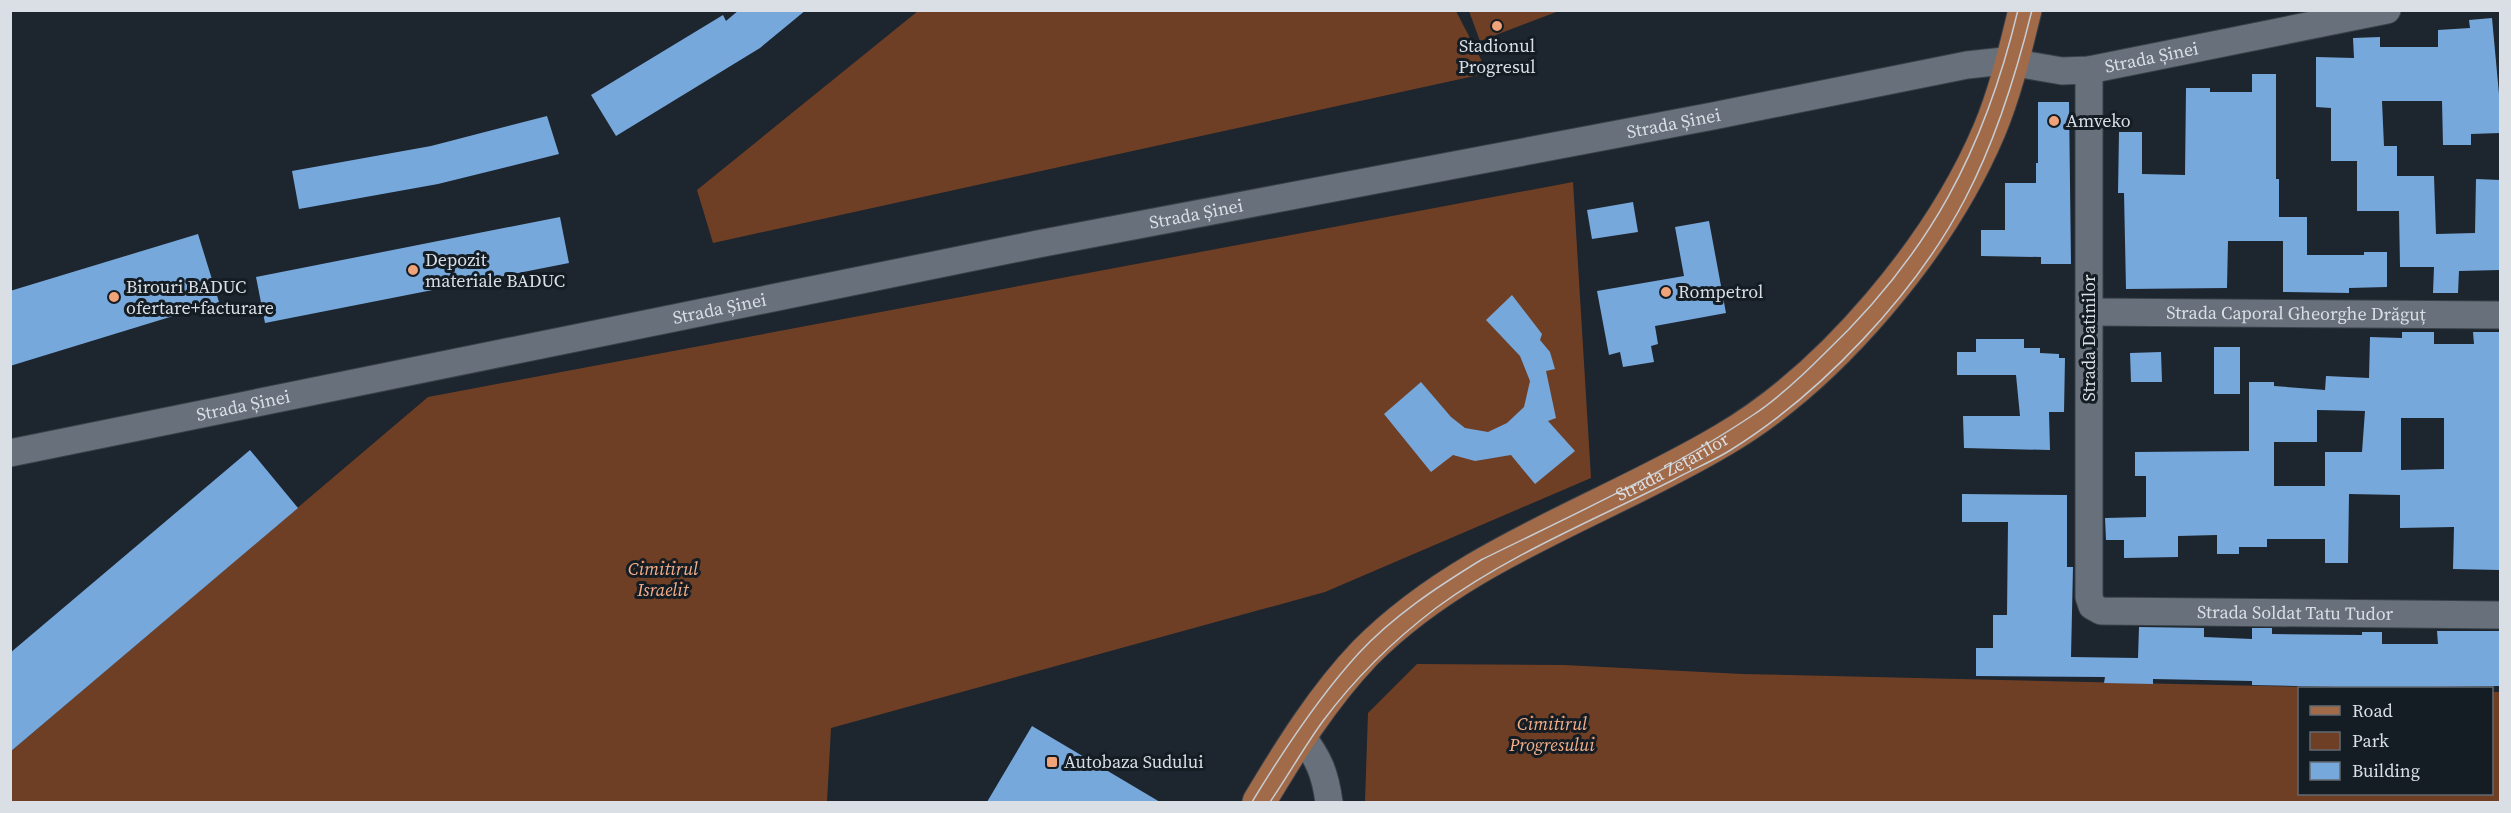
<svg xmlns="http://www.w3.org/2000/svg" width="2511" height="813" font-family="'Source Serif 4',serif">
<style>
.green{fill:#6f3f25}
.building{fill:#77a8dc;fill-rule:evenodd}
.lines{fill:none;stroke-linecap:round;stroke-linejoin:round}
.minor-casing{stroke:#394048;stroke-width:29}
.major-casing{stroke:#394048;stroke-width:35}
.minor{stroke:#67707b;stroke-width:27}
.major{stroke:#a16a49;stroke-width:33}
.tram{stroke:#c6ccd2;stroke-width:1.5}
.poi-dot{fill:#f0a278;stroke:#141c24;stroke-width:2}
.labels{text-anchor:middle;stroke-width:6;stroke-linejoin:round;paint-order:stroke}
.poi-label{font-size:18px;fill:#d9dfe5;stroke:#141c24;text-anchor:start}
.street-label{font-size:18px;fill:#d9dfe5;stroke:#141c24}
.park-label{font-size:18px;font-style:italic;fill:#f6af88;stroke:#141c24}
</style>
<rect width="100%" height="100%" fill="#1d252e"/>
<g class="green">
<polygon points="918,11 1456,11 1488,73 713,243 697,190"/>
<polygon points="1469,11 1559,11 1480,41"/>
<polygon points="1573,182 1591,478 1325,592 831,728 827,802 11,802 10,752 428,397"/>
<polygon points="1417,664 1564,665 1742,674 2351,688 2300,688 2300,794 2492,794 2492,692 2500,692 2500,802 1365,802 1368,713"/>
</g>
<g class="building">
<polygon points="739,10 806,10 760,48 616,136 591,95 723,15 726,21"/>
<polygon points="2492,18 2500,105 2500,133 2471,134 2471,145 2443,145 2442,101 2382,101 2384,146 2397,146 2397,176 2434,176 2436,234 2475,233 2476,179 2500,180 2500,270 2459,271 2458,293 2433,293 2434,267 2400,267 2399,211 2357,211 2357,161 2331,161 2331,108 2316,107 2316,57 2354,58 2353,38 2380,37 2380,47 2438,47 2438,30 2470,28 2469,20"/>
<polygon points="2252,74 2276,74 2276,179 2279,179 2279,217 2307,217 2307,255 2364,255 2364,252 2387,252 2387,287 2349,288 2349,293 2283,292 2283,241 2228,241 2227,288 2126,289 2124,193 2118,193 2119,132 2142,132 2142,174 2185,175 2186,88 2210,88 2210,92 2252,92"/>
<polygon points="2038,102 2069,102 2071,264 2041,264 2041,257 1981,256 1981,230 2005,230 2005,183 2036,183 2036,163 2038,163"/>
<polygon points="547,116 559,154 438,184 299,209 292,171 431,146"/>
<polygon points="1633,202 1638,232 1592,239 1587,210"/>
<polygon points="560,217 569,263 265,323 256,277"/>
<polygon points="1709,221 1726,313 1655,326 1658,344 1651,346 1654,362 1623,367 1620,352 1609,355 1597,291 1684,276 1675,227"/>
<polygon points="198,234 219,302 10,366 10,291"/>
<polygon points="1512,295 1542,334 1540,340 1550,352 1555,369 1546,371 1556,418 1548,421 1575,451 1535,484 1511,455 1475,461 1453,455 1431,472 1384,414 1421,382 1451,417 1465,428 1488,432 1507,423 1524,407 1530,381 1520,356 1486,320"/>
<path d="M 2402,332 L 2434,332 L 2434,344 L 2474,344 L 2473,332 L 2500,332 L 2500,570 L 2453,569 L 2454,527 L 2400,528 L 2400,495 L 2349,494 L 2348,563 L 2325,563 L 2325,539 L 2267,539 L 2267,547 L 2239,547 L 2239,554 L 2217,554 L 2217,535 L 2178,536 L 2178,557 L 2124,558 L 2124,540 L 2106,540 L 2105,518 L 2146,517 L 2146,476 L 2135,476 L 2135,452 L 2249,451 L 2249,382 L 2274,382 L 2274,386 L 2325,390 L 2326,376 L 2369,378 L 2370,337 L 2402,338 ZM 2317,410 L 2365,411 L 2362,452 L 2325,452 L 2325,486 L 2274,486 L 2274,442 L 2317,442 ZM 2401,418 L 2444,418 L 2444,469 L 2401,470 Z"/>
<polygon points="1976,339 2024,339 2024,348 2040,348 2040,353 2059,354 2059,358 2065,358 2064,412 2049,412 2050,450 1964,448 1963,416 2020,416 2016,375 1957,375 1957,352 1976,352"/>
<rect x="2214" y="347" width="26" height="47"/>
<polygon points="2161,352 2162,382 2131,382 2130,353"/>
<polygon points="250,450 298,508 10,752 10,653"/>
<polygon points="1962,494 2067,495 2067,567 2073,567 2071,657 2138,658 2139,627 2204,628 2204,637 2252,639 2252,628 2272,628 2272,634 2362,635 2362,632 2382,632 2382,644 2438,644 2437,631 2500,631 2500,686 2376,688 2252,685 2252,681 2153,679 2153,684 2104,683 2105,677 1976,676 1976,648 1993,648 1993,615 2007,615 2008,522 1962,522"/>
<polygon points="1032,726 1160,802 987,802"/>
</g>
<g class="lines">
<defs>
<g id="minor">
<path id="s1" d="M 2089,70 L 2089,597 L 2092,606 L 2101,611 L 2500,615"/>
<path id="s2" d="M 2090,312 L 2500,315"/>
<path id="s3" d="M 10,453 L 1038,244 L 1713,116 L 1967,65 L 2004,61 L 2062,71 L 2089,70 L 2387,10"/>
<path d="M 1301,735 C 1319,759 1325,773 1329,802"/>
</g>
<g id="major">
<path id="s4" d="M 1259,802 C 1290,750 1323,697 1365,653 C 1464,553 1604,511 1723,440 C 1832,376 1940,246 1989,131 C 2005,93 2015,51 2025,10"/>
</g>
</defs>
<use href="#minor" class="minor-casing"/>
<use href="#major" class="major-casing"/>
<use href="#minor" class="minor"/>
<use href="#major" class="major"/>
<g class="tram">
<path d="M 1252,802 C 1283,751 1317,699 1358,654 C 1393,616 1437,587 1481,560 C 1572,515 1668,472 1753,415 C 1779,398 1803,375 1825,353 C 1930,253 1984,151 2018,10"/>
<path d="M 1270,802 C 1288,776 1304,747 1323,721 C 1355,678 1394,640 1436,608 C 1508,555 1594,520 1673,480 C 1691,470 1711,462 1729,451 C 1821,394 1915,295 1965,199 C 1996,140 2016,75 2032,10"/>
</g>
</g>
<g class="poi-dot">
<circle cx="1497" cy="26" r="6"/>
<circle cx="2054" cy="121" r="6"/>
<circle cx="413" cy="270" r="6"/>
<circle cx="1666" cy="292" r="6"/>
<circle cx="114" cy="297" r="6"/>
<rect x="1046" y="756" width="12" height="12" rx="3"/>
</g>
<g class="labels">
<g class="poi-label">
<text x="1497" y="52" text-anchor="middle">Stadionul<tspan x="1497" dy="21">Progresul</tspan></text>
<text x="2066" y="127">Amveko</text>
<text x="425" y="266">Depozit<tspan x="425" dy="21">materiale BADUC</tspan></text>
<text x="126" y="293">Birouri BADUC<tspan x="126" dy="21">ofertare+facturare</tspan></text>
<text x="1678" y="298">Rompetrol</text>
<text x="1064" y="768">Autobaza Sudului</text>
</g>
<g class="street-label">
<text dy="6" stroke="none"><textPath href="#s3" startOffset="2182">Strada Șinei</textPath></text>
<text dy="6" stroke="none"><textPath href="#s3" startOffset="1696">Strada Șinei</textPath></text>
<text dy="6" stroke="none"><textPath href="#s3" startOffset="1210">Strada Șinei</textPath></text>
<text dy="6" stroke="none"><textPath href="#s3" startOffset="724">Strada Șinei</textPath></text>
<text dy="6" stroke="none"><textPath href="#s2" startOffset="206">Strada Caporal Gheorghe Drăguț</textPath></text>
<text transform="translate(2089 338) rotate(-90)" y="6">Strada Datinilor</text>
<text dy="6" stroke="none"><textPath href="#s3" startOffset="238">Strada Șinei</textPath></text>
<text dy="6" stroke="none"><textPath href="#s4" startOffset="544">Strada Zețarilor</textPath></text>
<text dy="6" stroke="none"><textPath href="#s1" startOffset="741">Strada Soldat Tatu Tudor</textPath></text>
</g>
<g class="park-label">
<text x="663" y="575">Cimitirul<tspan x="663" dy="21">Israelit</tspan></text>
<text x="1552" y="730">Cimitirul<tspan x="1552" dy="21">Progresului</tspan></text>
</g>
</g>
<rect width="2511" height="813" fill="none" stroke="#d9dfe5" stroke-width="24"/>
<rect x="2298" y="687" width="195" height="108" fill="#141c24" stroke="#636a71" stroke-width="1.5"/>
<rect x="2310" y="706" width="30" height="9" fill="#a16a49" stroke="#636a71" stroke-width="1.5"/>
<text x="2352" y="717" font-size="18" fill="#d9dfe5">Road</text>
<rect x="2310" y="732" width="30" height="18" fill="#6f3f25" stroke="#636a71" stroke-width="1.5"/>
<text x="2352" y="747" font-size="18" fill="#d9dfe5">Park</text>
<rect x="2310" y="762" width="30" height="18" fill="#77a8dc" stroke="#636a71" stroke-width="1.5"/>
<text x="2352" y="777" font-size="18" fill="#d9dfe5">Building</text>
</svg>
